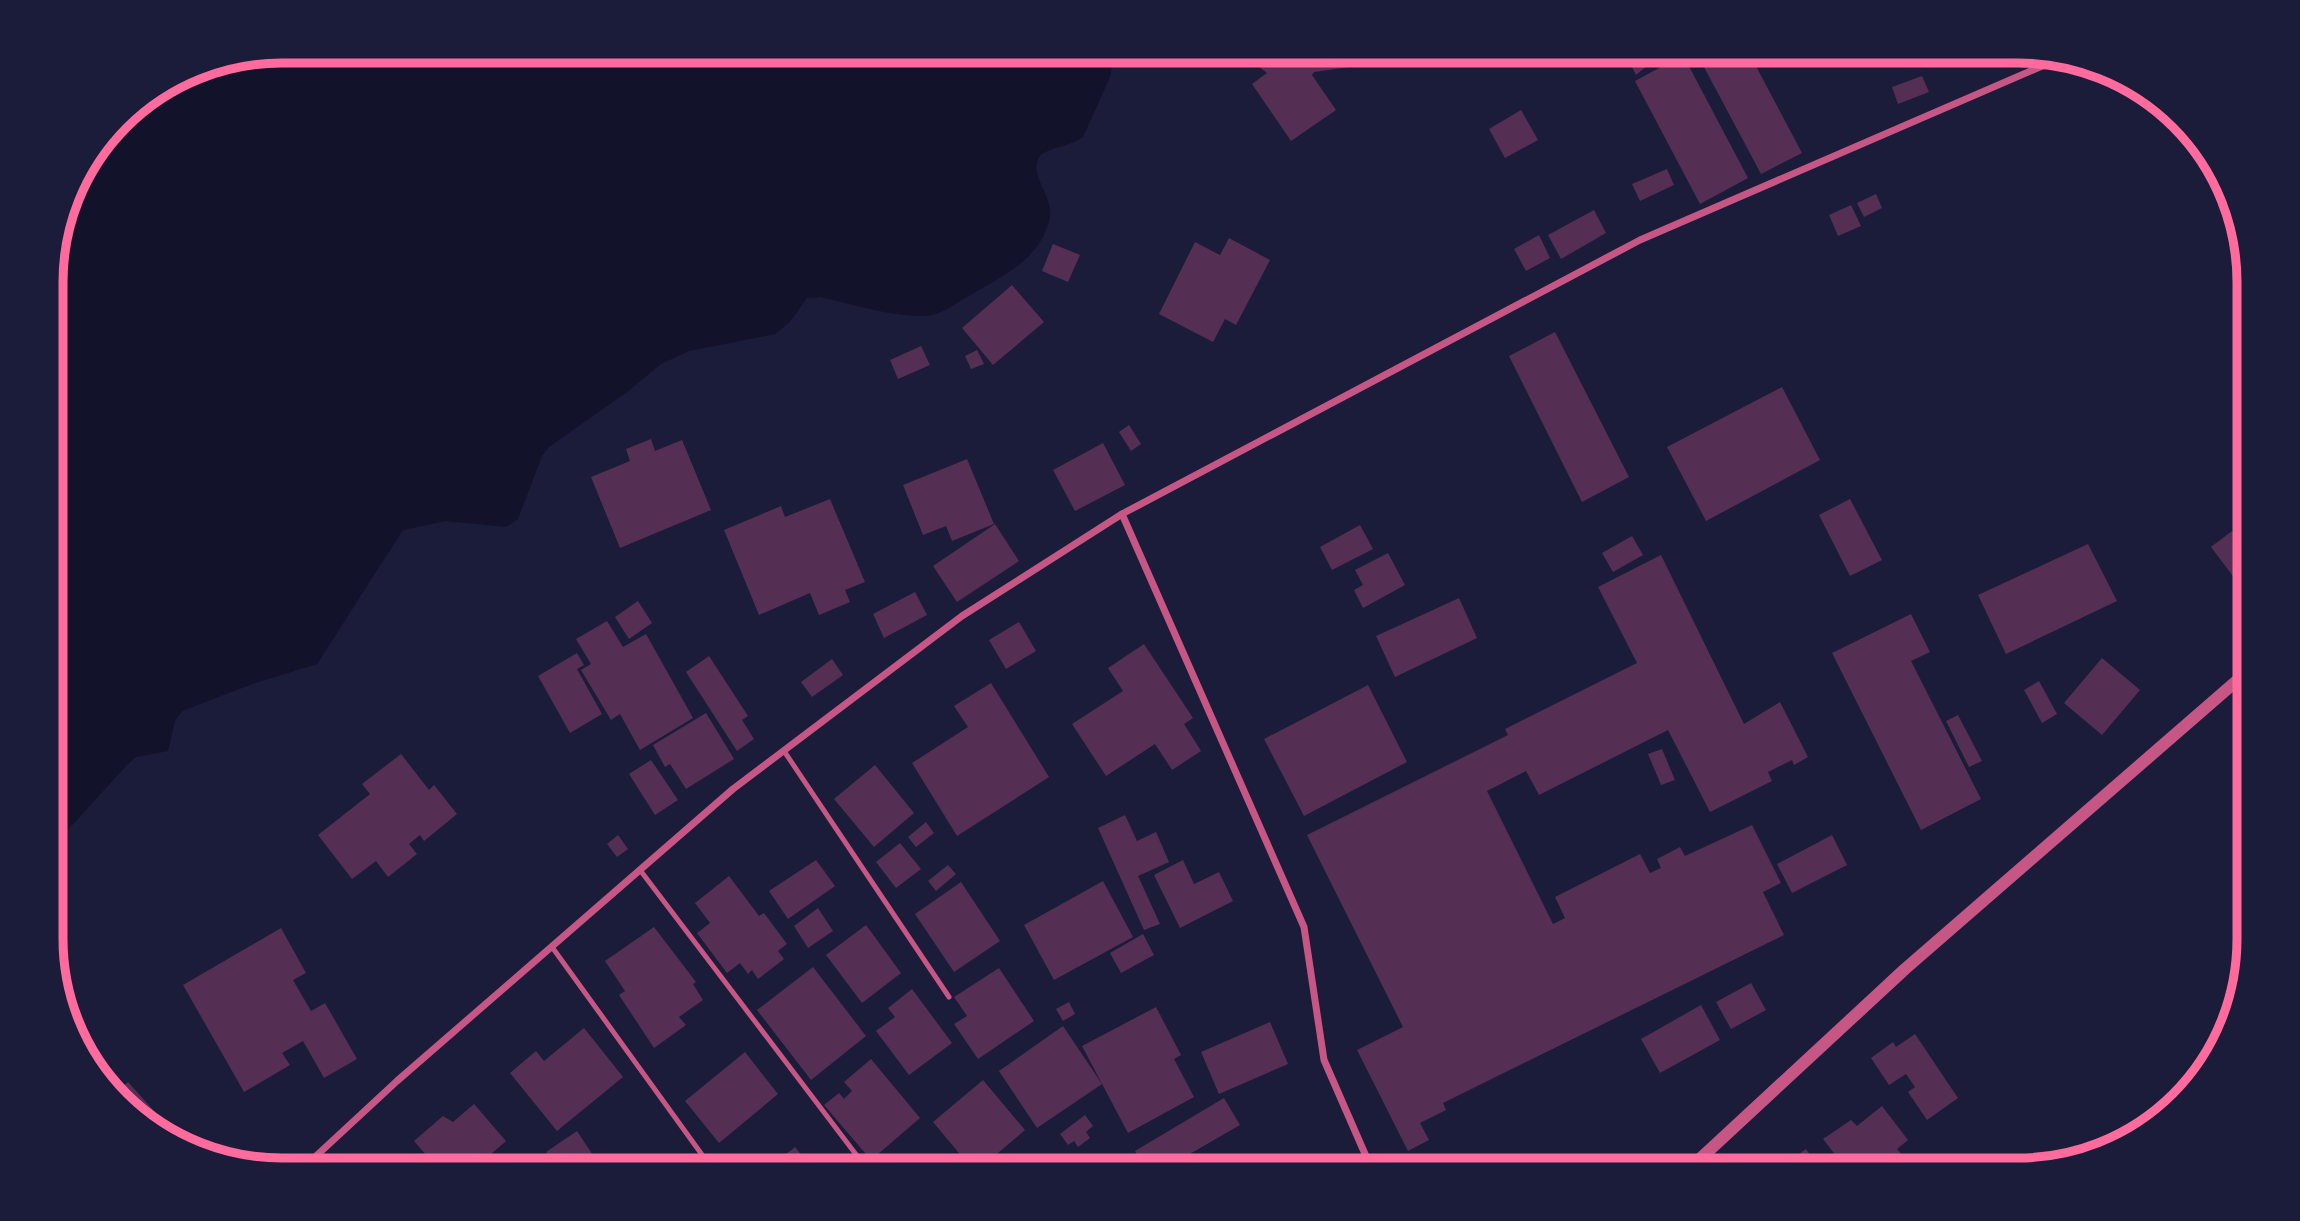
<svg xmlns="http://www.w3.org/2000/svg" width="2300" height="1221" font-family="Ubuntu,sans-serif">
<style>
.water{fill:#12122b}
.building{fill:#542f53}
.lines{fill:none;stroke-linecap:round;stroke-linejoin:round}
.service{stroke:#c65784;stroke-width:5}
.minor{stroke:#c65784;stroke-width:7}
.tertiary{stroke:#c65784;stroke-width:12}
.rim{fill:none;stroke:#ff6b9d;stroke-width:9}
</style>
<rect width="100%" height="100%" fill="#1b1b3a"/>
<path class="water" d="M 282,51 L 1107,51 L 1112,66 L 1110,77 L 1083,137 C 1072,146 1046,148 1040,156 C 1027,174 1054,197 1050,217 C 1041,260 1003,275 969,296 C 955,304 941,315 925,316 C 891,317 853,304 820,297 L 807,298 L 790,322 L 775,334 L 689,351 L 661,364 L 627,392 L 549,447 L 542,456 L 518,519 L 506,527 L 446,521 L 403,530 L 317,664 L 255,683 L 182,711 L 175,721 L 168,751 L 136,757 L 127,765 L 53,846 L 51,266 L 74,180 L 129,108 L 194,68 Z"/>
<g class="building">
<polygon points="1239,51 1386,51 1386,52 1354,57 1356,66 1314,72 1312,75 1336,110 1291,141 1252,84 1267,73"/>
<polygon points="1624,51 1665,51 1636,75"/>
<polygon points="1748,51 1802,153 1761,174 1696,52"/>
<polygon points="1683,55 1748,178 1700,204 1635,81"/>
<polygon points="1922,76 1929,92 1898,104 1892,87"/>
<polygon points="1521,110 1538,140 1505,158 1489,129"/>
<polygon points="1667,169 1674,185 1640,201 1632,184"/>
<polygon points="1876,194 1882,208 1864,217 1857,203"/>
<polygon points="1851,205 1861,226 1838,236 1829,215"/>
<polygon points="1594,210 1606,233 1561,259 1548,235"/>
<polygon points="1539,235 1550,258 1526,271 1514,249"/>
<polygon points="1229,238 1270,260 1236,325 1225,319 1213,342 1159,314 1195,242 1220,255"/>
<polygon points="1053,244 1080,255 1068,282 1042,271"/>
<polygon points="1012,285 1044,322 993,365 962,328"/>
<polygon points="1555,332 1629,477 1582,502 1509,356"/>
<polygon points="921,346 930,365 898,379 890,360"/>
<polygon points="977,350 984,364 971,369 965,356"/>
<polygon points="1782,387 1820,460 1706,521 1667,447"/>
<polygon points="1129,425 1141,444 1131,451 1119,432"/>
<polygon points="651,439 655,451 682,440 711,510 620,548 591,477 630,461 626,449"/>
<polygon points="1103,443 1125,485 1075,511 1053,470"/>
<polygon points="967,459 994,524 952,541 946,526 923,535 903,485"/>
<polygon points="830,499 865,582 845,590 850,602 819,615 810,593 759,615 724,530 781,506 785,517"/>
<polygon points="1850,499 1882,560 1850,576 1819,515"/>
<polygon points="995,524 1019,561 957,602 933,566"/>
<polygon points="1360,525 1373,549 1332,570 1320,547"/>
<polygon points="2232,531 2248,552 2248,590 2245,592 2211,547"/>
<polygon points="1632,536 1643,555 1613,572 1602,553"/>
<polygon points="2088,544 2117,601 2006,654 1978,595"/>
<polygon points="1388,553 1405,585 1363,608 1354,590 1363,585 1355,570"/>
<polygon points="1661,555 1744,724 1780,702 1808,757 1794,765 1792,760 1768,772 1772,781 1710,812 1668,730 1539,795 1526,771 1487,791 1553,924 1565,918 1555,897 1640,854 1650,873 1661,868 1657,859 1680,847 1685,856 1752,825 1781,883 1763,892 1784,935 1443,1103 1446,1110 1420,1123 1429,1140 1408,1151 1357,1050 1403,1027 1307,835 1508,735 1505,729 1637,663 1598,587"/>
<polygon points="915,592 927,615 884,638 873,614"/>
<polygon points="1459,598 1477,638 1395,677 1376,636"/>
<polygon points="638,601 652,623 629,639 615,617"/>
<polygon points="1911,614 1930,652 1911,661 1981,799 1921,830 1832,653"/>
<polygon points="607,621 623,647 646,634 693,718 640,750 620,714 611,720 581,670 591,664 576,639"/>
<polygon points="1019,622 1036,651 1006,669 989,640"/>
<polygon points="1144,644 1193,718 1184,724 1201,751 1172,770 1155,744 1106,776 1072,724 1123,691 1108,668"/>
<polygon points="577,653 584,665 577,669 602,714 570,733 538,676"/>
<polygon points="709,656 748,716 742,720 754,739 737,751 686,672"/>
<polygon points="2102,658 2140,690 2102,735 2064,703"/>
<polygon points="832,659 843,675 812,697 801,682"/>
<polygon points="2039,681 2057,714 2042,723 2024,690"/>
<polygon points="991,683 1049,777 957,836 912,763 968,727 954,706"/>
<polygon points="1368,685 1407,762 1304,816 1264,739"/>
<polygon points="706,713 734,759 686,789 670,764 665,767 653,745"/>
<polygon points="1958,715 1982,761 1969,767 1946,721"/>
<polygon points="1662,749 1675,780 1661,785 1648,754"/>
<polygon points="401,754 429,790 434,785 457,814 424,841 420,835 409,844 417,854 388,877 376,861 352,879 318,835 370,794 362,784"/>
<polygon points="651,760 678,800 655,815 629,774"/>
<polygon points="875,765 914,813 874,847 834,799"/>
<polygon points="1125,815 1137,841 1156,832 1169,862 1138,876 1160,924 1144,930 1098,828"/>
<polygon points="926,822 934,833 916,847 908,837"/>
<polygon points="618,835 628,849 617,857 607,844"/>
<polygon points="1832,835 1847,865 1792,893 1777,864"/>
<polygon points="900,843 921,869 896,888 876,862"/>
<polygon points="816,860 835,886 788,919 769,891"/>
<polygon points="1183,860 1194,884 1219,872 1233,901 1180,928 1154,875"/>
<polygon points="948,865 956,874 936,891 928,881"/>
<polygon points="729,876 759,916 764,913 787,944 778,951 784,959 758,979 752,970 748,974 740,963 727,973 697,933 710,923 695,903"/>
<polygon points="1103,881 1133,937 1054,980 1024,925"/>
<polygon points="961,882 1000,941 954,972 915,914"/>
<polygon points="818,908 833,931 808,948 794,926"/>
<polygon points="866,925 901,973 862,1003 826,955"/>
<polygon points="654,927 696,982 693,984 703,1000 679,1017 686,1025 654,1048 619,995 625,991 605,961"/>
<polygon points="281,928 306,973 293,980 311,1011 325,1003 357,1059 324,1078 303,1041 282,1053 290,1065 244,1092 183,985"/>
<polygon points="1143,934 1154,955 1121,973 1110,953"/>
<polygon points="813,967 866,1036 811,1080 757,1010"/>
<polygon points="999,968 1034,1021 978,1059 954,1024 967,1016 954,997"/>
<polygon points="1751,983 1766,1010 1731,1029 1716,1002"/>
<polygon points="912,989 952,1043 909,1075 876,1031 895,1017 888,1008"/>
<polygon points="1069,1002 1075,1014 1063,1021 1056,1009"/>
<polygon points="1701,1005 1720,1040 1660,1073 1641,1039"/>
<polygon points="1156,1007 1181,1055 1174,1059 1194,1097 1128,1133 1082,1046"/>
<polygon points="1270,1022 1288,1064 1219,1094 1201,1052"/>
<polygon points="1063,1026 1102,1084 1037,1128 999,1071"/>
<polygon points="584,1028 623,1077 557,1131 510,1073 536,1051 544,1061"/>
<polygon points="1915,1034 1958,1098 1927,1120 1908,1092 1915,1087 1906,1074 1889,1085 1871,1058 1893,1042 1896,1047"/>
<polygon points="745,1052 778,1094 719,1143 685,1101"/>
<polygon points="871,1059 920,1118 871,1160 824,1105 839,1093 844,1099 852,1091 844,1082"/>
<polygon points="983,1080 1025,1130 978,1170 973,1170 933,1122"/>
<polygon points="128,1082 156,1113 149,1120 117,1091"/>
<polygon points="1224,1098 1240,1125 1162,1170 1146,1170 1135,1151"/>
<polygon points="474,1104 506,1141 473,1170 439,1170 414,1141 443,1116 453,1122"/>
<polygon points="1882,1106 1908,1140 1897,1149 1908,1162 1913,1158 1922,1170 1847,1170 1823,1139 1851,1120 1857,1126"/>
<polygon points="1085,1115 1093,1126 1086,1132 1090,1138 1078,1147 1074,1141 1068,1145 1060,1134"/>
<polygon points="577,1131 600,1166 593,1170 558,1170 546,1152"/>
<polygon points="795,1147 813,1170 766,1170"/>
<polygon points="1806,1149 1820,1170 1781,1170 1779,1168"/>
<polygon points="930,1157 941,1170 916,1170"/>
<polygon points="902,1161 909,1170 892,1170"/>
</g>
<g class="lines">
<g class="service">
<polyline points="784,751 949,997"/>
<polyline points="640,870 864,1165"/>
<polyline points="552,947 713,1170"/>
</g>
<g class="minor">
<polyline points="1122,514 1304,927 1324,1060 1372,1170"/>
<polyline points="301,1170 397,1081 733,789 962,616 1122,514 1640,240 2056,60"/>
</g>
<polyline class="tertiary" points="1688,1170 1905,969 2248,671"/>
</g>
<path d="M0 0H2300V1221H0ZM282 63H2018A219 219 0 0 1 2237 282V939A219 219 0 0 1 2018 1158H282A219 219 0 0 1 63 939V282A219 219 0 0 1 282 63Z" fill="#1b1b3a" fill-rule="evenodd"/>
<path class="rim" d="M282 63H2018A219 219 0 0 1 2237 282V939A219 219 0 0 1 2018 1158H282A219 219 0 0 1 63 939V282A219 219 0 0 1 282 63Z"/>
</svg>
